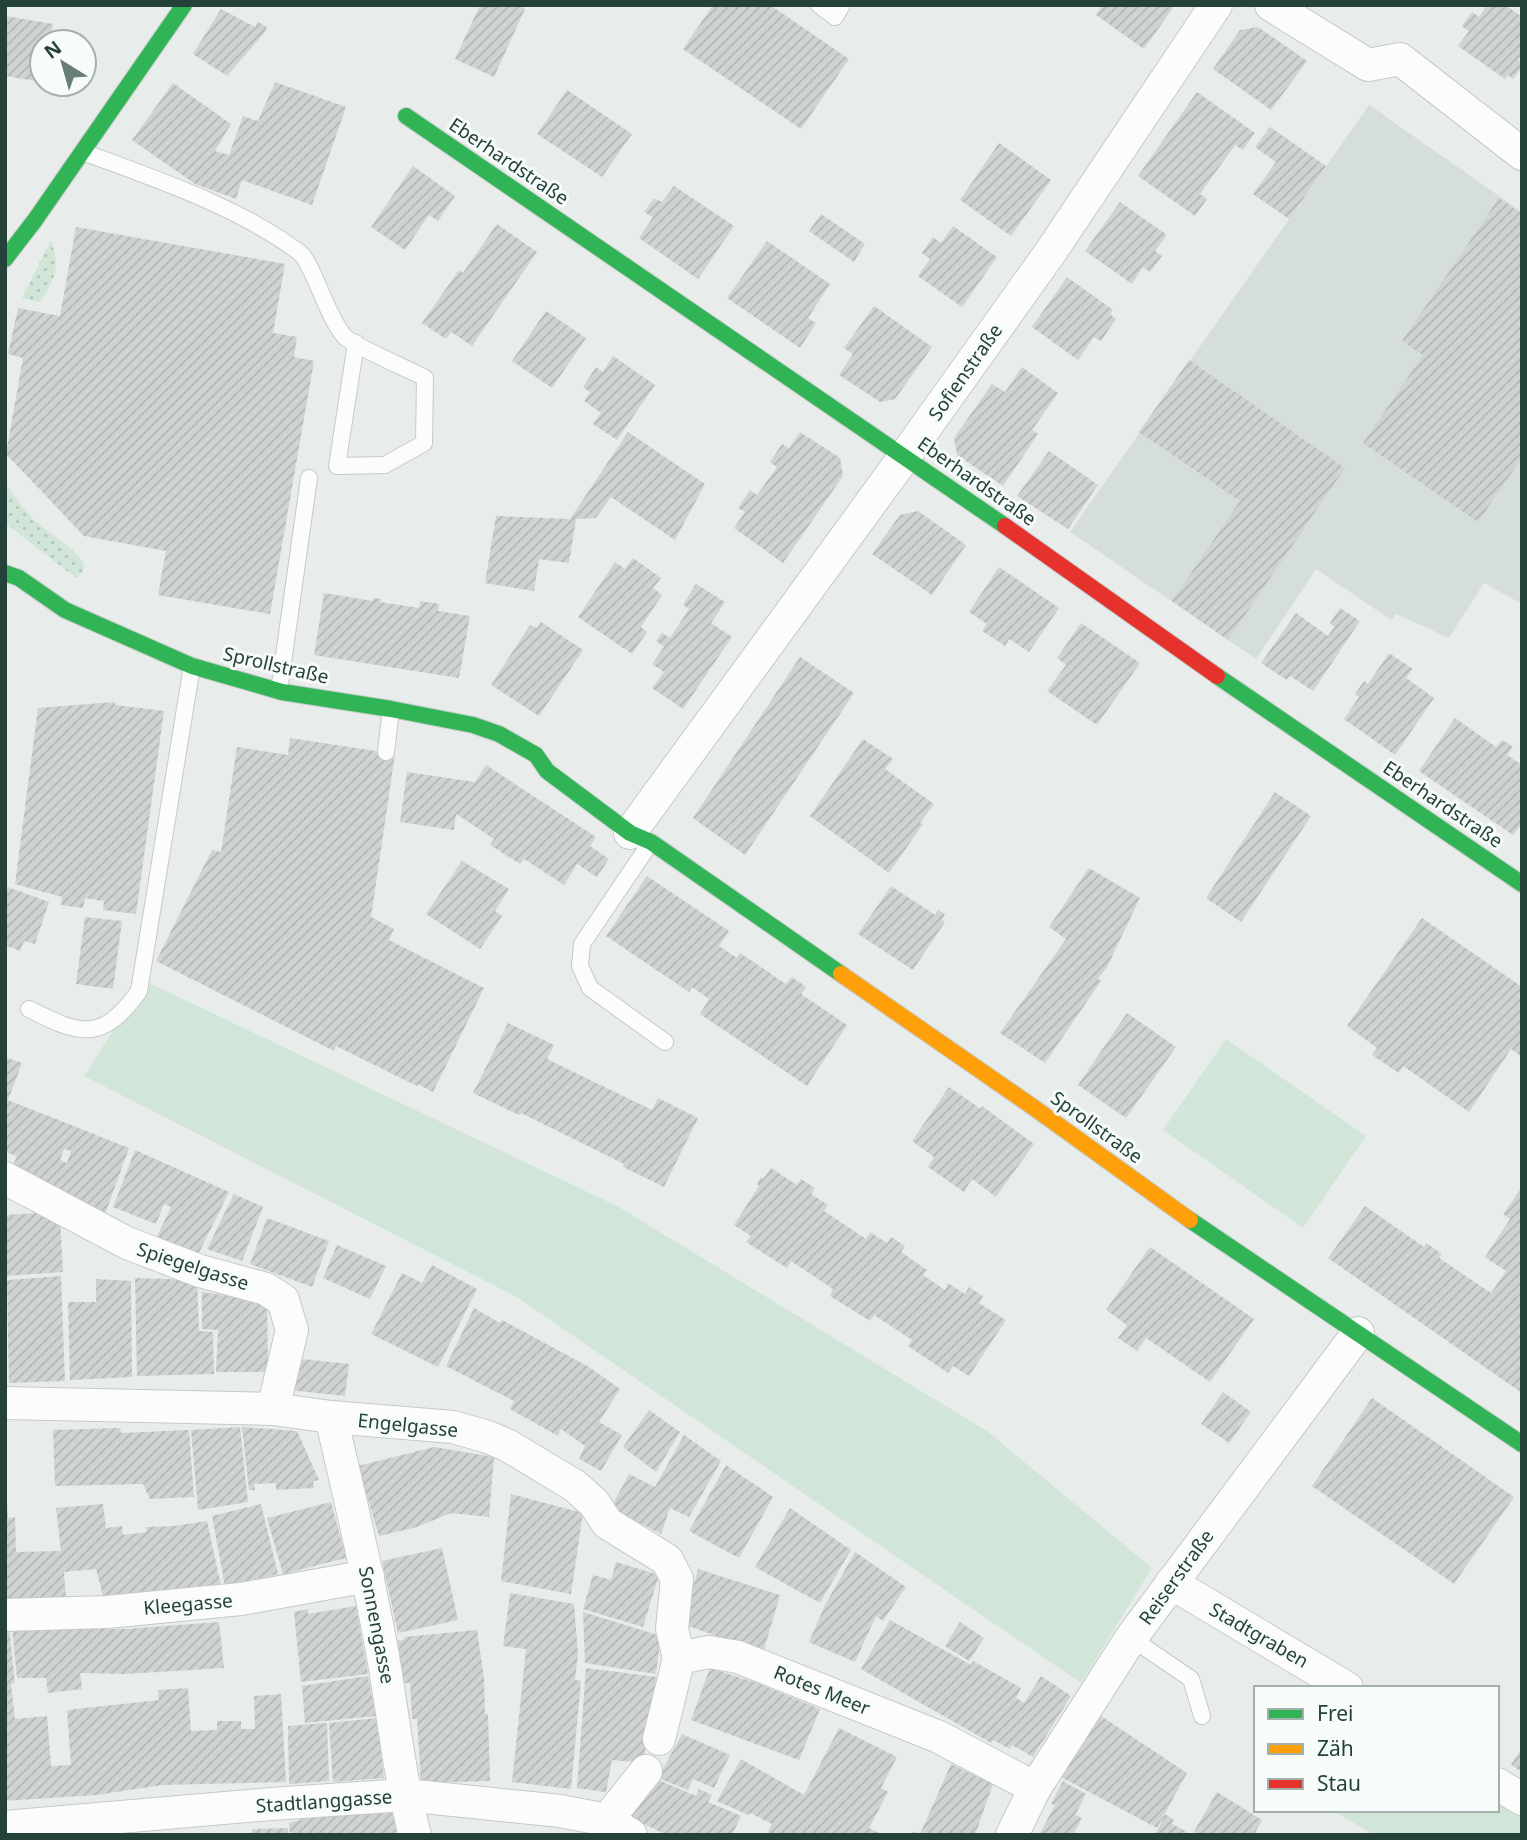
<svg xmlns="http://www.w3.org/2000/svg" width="1527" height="1840" font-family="'Noto Sans',sans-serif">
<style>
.built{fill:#d6dedb}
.grass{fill:url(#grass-dots)}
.park{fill:#d1e6d8}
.building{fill:url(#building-hatch);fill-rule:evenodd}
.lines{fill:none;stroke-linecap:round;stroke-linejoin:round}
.lane-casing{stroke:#c5cac8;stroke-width:18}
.street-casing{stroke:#c5cac8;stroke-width:34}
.fast-casing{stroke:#c3cbc8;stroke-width:18}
.slow-casing{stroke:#c3cbc8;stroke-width:18}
.jam-casing{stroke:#c3cbc8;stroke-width:18}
.lane{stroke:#fcfcfc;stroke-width:16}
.street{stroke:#fcfcfc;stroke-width:32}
.fast{stroke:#30b455;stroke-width:16}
.slow{stroke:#ff9f0a;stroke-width:16}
.jam{stroke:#e5322d;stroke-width:16}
.labels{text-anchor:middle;stroke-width:6;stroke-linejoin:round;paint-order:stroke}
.street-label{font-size:19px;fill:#24423a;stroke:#f7fbf9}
</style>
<defs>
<pattern id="grass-dots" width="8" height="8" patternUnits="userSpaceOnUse" patternTransform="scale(1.75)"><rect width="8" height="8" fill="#d1e6d8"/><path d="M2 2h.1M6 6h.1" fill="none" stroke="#b3c6ba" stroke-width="1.8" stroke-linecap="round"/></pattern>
<pattern id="building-hatch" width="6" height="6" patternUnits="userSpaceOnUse" patternTransform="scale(1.75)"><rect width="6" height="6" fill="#cfd4d2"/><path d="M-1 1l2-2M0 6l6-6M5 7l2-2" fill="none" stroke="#b2b7b5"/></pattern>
</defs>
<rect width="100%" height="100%" fill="#e8edeb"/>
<polygon class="built" points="1369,105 1522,212 1522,604 1484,583 1449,638 1396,614 1391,620 1316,569 1256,659 1070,532"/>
<g class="grass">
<path d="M 51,240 C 61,268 55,278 40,302 L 22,298 Z"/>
<path d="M 5,482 C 16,498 26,514 41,526 C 55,538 75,548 84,564 L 83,572 L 76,578 L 5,523 Z"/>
</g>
<g class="park">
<polygon points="145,981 617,1206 987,1431 1152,1568 1081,1683 515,1296 84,1076"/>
<polygon points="1226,1039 1366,1136 1303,1228 1163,1130"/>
<polygon points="1497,1802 1522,1817 1522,1835 1374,1835 1332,1810 1497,1810"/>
</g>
<g class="building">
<polygon points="480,5 518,5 525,9 494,77 455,59"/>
<polygon points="713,5 770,5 849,59 801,129 683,49"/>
<polygon points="1103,5 1175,5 1144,49 1096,15"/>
<polygon points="1487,5 1505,5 1522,17 1522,55 1518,60 1522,63 1522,67 1513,79 1508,75 1505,79 1458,46 1469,31 1462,26 1472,12 1479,17"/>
<polygon points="221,9 255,27 258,22 267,27 265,32 227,76 193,54"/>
<polygon points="5,16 53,24 50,42 42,42 42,82 5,76"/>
<polygon points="1258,27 1307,61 1271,110 1213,69 1240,30"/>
<polygon points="275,82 346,107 312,205 242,180 236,199 195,184 132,140 173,83 231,124 215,151 229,155 243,116 258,121"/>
<polygon points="567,90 632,134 602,177 537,134"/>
<polygon points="1197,92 1255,133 1243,150 1235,145 1200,194 1207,199 1195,216 1138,176"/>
<polygon points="1270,127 1326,166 1289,219 1253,194 1276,162 1255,147"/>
<polygon points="999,143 1051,180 1011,236 960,200"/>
<polygon points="413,166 455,196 438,221 429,215 405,250 371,227"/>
<polygon points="674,186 734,226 698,279 639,238 653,217 644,212 654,198 662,202"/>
<polygon points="1499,198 1522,214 1522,464 1519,462 1478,522 1363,443 1423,355 1402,341"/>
<polygon points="1120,202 1167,235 1155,251 1162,256 1150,272 1143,267 1132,284 1085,251"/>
<polygon points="821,214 865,244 854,262 809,231"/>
<polygon points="497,224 537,252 472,346 451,332 446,339 422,323 459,270 463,273"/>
<polygon points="953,226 997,257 962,307 918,276 930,259 922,253 933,237 941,243"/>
<polygon points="76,227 285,264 273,333 297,337 294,357 314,361 270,614 158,595 166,551 84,536 6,454 23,358 8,354 18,308 60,316"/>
<polygon points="767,241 830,284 808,318 816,323 800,348 727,298"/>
<polygon points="1067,277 1113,310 1110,314 1116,319 1101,341 1094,337 1078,360 1032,327"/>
<polygon points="874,306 932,347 895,399 880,402 839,375 853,354 844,348"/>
<polygon points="546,311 586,338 552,388 512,361"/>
<polygon points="613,356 655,385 617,440 593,424 601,413 584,401 590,392 583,387 596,367 603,372"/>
<polygon points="1189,360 1345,468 1228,640 1172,601 1240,501 1139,432"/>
<polygon points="1022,367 1058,393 1032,430 1038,434 1003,486 957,455 954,438 992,384 1005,392"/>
<polygon points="628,432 705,484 675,540 611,497 596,518 576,519 569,563 539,559 534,591 485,583 496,516 570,519"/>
<polygon points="800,432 840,458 843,476 783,563 734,528 745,512 738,508 750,490 757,495 777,467 770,462 782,444 789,448"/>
<polygon points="1049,451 1098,485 1068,529 1017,496"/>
<polygon points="918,511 966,545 932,595 872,554 900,515"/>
<polygon points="633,558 661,578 653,588 662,595 641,627 647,632 632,654 578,617 615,562 625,569"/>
<polygon points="999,567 1059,608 1029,652 1009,639 1005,646 982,631 987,624 969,612"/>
<polygon points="696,584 725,602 711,623 732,637 683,709 652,688 664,672 652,664 664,647 656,641 662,633 670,638 689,609 683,605"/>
<polygon points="324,593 373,601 373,598 381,599 380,602 419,608 420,601 439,604 438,611 470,616 459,678 314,655"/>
<polygon points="1340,608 1360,621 1313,691 1290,676 1287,680 1261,663 1296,613 1328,636 1334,627 1330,623"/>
<polygon points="541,622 583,650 539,716 491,685 530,625 537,628"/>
<polygon points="1081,623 1140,663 1097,725 1047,691 1066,665 1057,658"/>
<polygon points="1389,653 1413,669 1406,678 1434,698 1395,755 1344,719 1359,697 1355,694 1364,681 1368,684"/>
<polygon points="800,657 854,693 745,855 693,818"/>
<polygon points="115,702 115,705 164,711 136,914 103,910 104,901 85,898 83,908 61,905 62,897 15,884 38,708"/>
<polygon points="1455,718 1496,747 1502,740 1508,743 1513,747 1507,755 1522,765 1522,823 1513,835 1419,771"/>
<polygon points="290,738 395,754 371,917 394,929 389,940 484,988 433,1092 418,1084 417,1086 336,1046 334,1051 156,961 212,850 221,852 237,747 288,755"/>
<polygon points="863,739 893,759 885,769 934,804 920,823 923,824 889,873 810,816"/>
<polygon points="486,765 596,837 590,846 609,859 597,877 577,864 564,885 524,859 520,864 490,845 494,839 456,814 454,830 400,822 407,772 475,782"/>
<polygon points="1275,792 1311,816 1241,922 1206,898"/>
<polygon points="462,861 509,889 495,911 502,916 480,949 426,914"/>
<polygon points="1089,868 1140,898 1107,967 1098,979 1101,981 1045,1063 1000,1033 1066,939 1049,927"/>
<polygon points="647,876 729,931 719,946 737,958 740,953 786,984 792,977 806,987 801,994 847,1025 807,1086 700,1014 709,999 692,987 689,992 606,936"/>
<polygon points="5,886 49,902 35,944 24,941 20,951 5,945"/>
<polygon points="891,886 935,915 938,910 945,914 942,920 945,922 913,970 858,934"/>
<polygon points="85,917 122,921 113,989 76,984"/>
<polygon points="1422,918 1522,987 1522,1057 1511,1049 1469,1112 1403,1066 1399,1073 1372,1055 1377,1048 1347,1026"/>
<polygon points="1127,1013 1176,1047 1126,1118 1078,1085"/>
<polygon points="508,1023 554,1045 547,1059 652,1110 658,1098 698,1118 664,1187 623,1167 624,1164 521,1113 519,1115 473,1093"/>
<path d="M 5,1057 L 22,1063 L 8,1100 L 129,1148 L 104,1217 L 11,1170 L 17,1156 L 5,1152 ZM 64,1149 L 71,1151 L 67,1163 L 60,1160 Z"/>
<polygon points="949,1087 981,1109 982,1106 1034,1144 996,1197 972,1179 964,1192 928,1167 934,1157 912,1141"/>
<polygon points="135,1150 229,1192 196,1259 155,1241 171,1207 164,1204 156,1224 113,1207"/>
<polygon points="771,1168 797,1185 801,1179 815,1188 811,1194 828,1205 824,1211 866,1239 870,1232 887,1243 891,1237 905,1246 901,1252 927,1270 923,1275 945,1290 948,1283 965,1294 969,1287 983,1296 979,1303 1006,1320 969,1376 953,1366 948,1373 908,1346 912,1340 874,1315 870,1321 830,1296 833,1289 791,1261 787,1268 746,1242 751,1236 734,1225 759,1186 757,1184 761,1177 763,1179"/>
<polygon points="1522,1187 1522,1393 1328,1258 1365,1206 1424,1247 1426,1243 1442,1254 1439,1258 1491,1293 1506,1271 1485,1257 1510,1219 1503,1214"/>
<polygon points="234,1194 263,1207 242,1261 207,1249"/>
<polygon points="53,1212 60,1218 63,1272 5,1276 5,1215"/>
<polygon points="267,1218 329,1241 312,1287 250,1264"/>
<polygon points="337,1245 386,1266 370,1299 323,1278"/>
<polygon points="1150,1247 1254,1319 1210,1382 1146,1338 1137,1351 1118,1338 1127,1325 1106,1310"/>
<polygon points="432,1265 477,1289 438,1367 371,1334 402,1273 422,1283"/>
<polygon points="61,1276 65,1381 9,1383 7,1280"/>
<polygon points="135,1278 197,1280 199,1331 213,1332 214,1374 137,1376"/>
<polygon points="96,1279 131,1281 132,1377 70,1380 68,1302 96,1302"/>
<polygon points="202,1292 267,1302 268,1372 216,1372 218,1330 202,1329"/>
<polygon points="474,1308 500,1323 502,1320 589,1367 620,1389 599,1422 622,1435 601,1471 579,1459 585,1446 561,1429 558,1436 510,1409 514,1401 446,1366"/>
<polygon points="293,1358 349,1364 345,1396 289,1390"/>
<polygon points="1223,1392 1251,1412 1229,1443 1201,1424"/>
<polygon points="1372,1398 1514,1497 1454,1584 1312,1486"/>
<polygon points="649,1410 680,1432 656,1472 623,1447"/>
<polygon points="240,1427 248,1502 198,1510 191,1430"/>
<polygon points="242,1427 297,1431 319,1480 313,1481 314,1488 276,1490 276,1483 254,1484 255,1490 249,1490"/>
<polygon points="120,1428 121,1433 189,1430 194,1497 150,1499 143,1484 55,1486 53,1430"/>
<polygon points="684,1435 721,1461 689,1517 670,1508 661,1534 616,1511 614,1502 629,1474 655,1487"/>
<polygon points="434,1447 494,1457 489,1517 451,1513 417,1527 379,1536 358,1466"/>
<polygon points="726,1465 773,1497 739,1558 689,1531"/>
<polygon points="511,1494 583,1513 571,1594 501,1581"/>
<polygon points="5,1502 7,1502 8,1518 15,1517 16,1552 61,1551 56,1508 103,1504 106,1528 122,1526 123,1535 147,1532 146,1527 174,1526 207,1521 221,1586 103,1596 96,1569 64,1572 66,1597 5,1600"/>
<polygon points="331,1502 346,1558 283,1574 267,1518"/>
<polygon points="261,1504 278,1574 225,1586 212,1516"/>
<polygon points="790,1508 851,1550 820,1603 755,1567"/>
<polygon points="442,1548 458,1620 398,1633 382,1561"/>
<polygon points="855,1552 906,1587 883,1621 876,1616 855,1662 809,1642 825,1605"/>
<polygon points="616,1562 659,1575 643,1627 583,1609 593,1575 611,1580"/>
<polygon points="698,1569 780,1595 763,1653 683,1624"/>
<polygon points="510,1593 574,1604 578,1654 575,1680 581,1681 571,1789 512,1782 526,1649 503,1646"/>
<polygon points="356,1606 368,1674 301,1682 294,1612 308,1609 308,1614"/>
<polygon points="583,1612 661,1636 656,1674 585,1663"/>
<polygon points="890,1620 971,1665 973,1661 1021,1688 1016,1698 1024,1703 1041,1676 1071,1696 1033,1757 1012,1745 1010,1749 993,1740 991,1743 861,1669"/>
<polygon points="219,1622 224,1668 125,1674 80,1673 82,1689 48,1693 46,1678 17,1678 12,1628 125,1629"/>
<polygon points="960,1622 984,1638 969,1661 945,1646"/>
<polygon points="9,1626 15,1683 11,1684 15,1719 47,1716 51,1766 71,1765 67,1710 159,1700 158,1690 188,1688 191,1731 217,1730 217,1721 241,1721 241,1729 255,1729 254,1696 281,1694 286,1782 163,1785 96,1795 5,1801 5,1627"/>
<polygon points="477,1630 484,1678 485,1714 488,1714 490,1781 421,1783 417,1719 412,1719 410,1683 403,1683 398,1640 404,1640 404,1637"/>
<polygon points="586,1668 657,1677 643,1763 612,1760 606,1792 577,1788"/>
<polygon points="710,1668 757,1683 820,1709 799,1760 691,1720"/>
<polygon points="368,1676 376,1716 305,1723 302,1686"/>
<polygon points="1095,1712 1187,1773 1157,1828 1059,1776"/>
<polygon points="377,1718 384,1778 333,1782 329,1723"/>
<polygon points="327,1723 329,1781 289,1784 288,1726"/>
<polygon points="839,1728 897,1757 881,1788 888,1792 869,1828 883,1835 773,1835 768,1832 772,1824 750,1813 748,1815 717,1801 741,1759 804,1795"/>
<polygon points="682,1734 730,1755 714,1788 693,1779 688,1790 658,1778"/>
<polygon points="1522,1748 1522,1772 1511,1765"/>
<polygon points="951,1764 993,1784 975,1835 911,1835 913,1831 920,1834"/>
<polygon points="649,1776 696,1796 699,1789 712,1795 708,1802 741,1816 732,1835 667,1835 629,1817"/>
<polygon points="1063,1781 1086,1794 1075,1815 1082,1818 1073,1835 1039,1835 1055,1805 1051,1804"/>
<polygon points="1217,1792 1262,1820 1254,1835 1192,1835"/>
<polygon points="391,1810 395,1817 396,1835 290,1835 289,1823 310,1817 311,1815"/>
<polygon points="1165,1814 1174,1820 1172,1824 1187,1832 1186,1835 1155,1835"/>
<polygon points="288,1828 288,1835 252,1835 252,1829"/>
</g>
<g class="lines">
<defs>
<g id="lane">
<polyline points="819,5 835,17 842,5"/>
<path d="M 83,152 C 155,179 238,206 300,253 C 313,263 327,318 345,337 C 354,346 410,370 425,378 L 424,443 L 385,465 L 337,466 L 356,343"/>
<polyline points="279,691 309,478"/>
<polyline points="386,752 391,709"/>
<polyline points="651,842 582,944 580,966 590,988 665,1042"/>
<path d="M 29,1009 C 80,1035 102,1043 139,991 L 192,666"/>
<polyline points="1131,1638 1191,1679 1202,1716"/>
</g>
<g id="street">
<polyline points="1271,5 1368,65 1400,59 1522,154"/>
<polyline points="630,833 905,456 1052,250 1216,5"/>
<polyline points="5,1178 127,1243 200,1271 266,1289 283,1300 292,1330 273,1409"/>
<polyline points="5,1403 273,1409 331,1417 453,1427 488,1437 507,1445 575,1486 594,1503 607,1523 667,1560 677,1579 672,1629 679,1658"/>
<path d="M 331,1417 C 349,1495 368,1572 382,1651 C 393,1712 399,1775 415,1835"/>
<polyline points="1171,1583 1347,1688"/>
<polyline points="5,1615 107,1612 241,1599 368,1576"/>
<polyline points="659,1739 679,1658 709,1652 738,1657 939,1737 1035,1788"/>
<polyline points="1497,1784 1522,1799"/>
<polyline points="607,1820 646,1771"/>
<polyline points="5,1827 271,1804 405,1795 560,1811 607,1820 631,1835"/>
<polyline points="1012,1835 1035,1788 1131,1638 1358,1333"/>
</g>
<g id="fast">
<polyline points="406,116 1005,526"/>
<polyline points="5,259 35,220 184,5"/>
<polyline points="5,573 19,578 65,610 192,666 282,692 391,709 473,725 499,734 536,755 547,771 630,833 651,842 841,974"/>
<polyline points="1217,676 1522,884"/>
<polyline points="1190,1220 1522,1444"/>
</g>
<polyline id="slow" points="841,974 1033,1107 1190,1220"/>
<polyline id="jam" points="1005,526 1217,676"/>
</defs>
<use href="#lane" class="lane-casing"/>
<use href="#street" class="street-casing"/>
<use href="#fast" class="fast-casing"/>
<use href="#slow" class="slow-casing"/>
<use href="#jam" class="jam-casing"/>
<use href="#lane" class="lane"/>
<use href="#street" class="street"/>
<use href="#fast" class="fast"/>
<use href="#slow" class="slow"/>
<use href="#jam" class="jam"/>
</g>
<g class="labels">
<g class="street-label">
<text transform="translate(509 161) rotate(34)" y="7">Eberhardstraße</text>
<text transform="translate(965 372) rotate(-55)" y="7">Sofienstraße</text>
<text transform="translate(977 481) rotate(35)" y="7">Eberhardstraße</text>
<text transform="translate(276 665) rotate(13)" y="7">Sprollstraße</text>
<text transform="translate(1443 804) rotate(34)" y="7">Eberhardstraße</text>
<text transform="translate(1097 1127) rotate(36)" y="7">Sprollstraße</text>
<text transform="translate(193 1266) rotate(18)" y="7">Spiegelgasse</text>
<text transform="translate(408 1425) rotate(6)" y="7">Engelgasse</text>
<text transform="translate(1176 1577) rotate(-54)" y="7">Reiserstraße</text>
<text transform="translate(188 1604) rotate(-5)" y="7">Kleegasse</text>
<text transform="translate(377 1625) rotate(79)" y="7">Sonnengasse</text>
<text transform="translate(1259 1635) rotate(30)" y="7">Stadtgraben</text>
<text transform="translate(822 1690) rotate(22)" y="7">Rotes Meer</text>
<text transform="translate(324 1801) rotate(-4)" y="7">Stadtlanggasse</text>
</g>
</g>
<rect width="1527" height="1840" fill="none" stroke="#24423a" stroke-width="14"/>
<rect x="1254" y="1686" width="245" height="126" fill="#f7fbf9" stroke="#a3b1ad" stroke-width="2"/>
<rect x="1268" y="1709" width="35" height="10" fill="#30b455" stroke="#a3b1ad" stroke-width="2"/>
<text x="1317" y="1721" font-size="21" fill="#24423a">Frei</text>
<rect x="1268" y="1744" width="35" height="10" fill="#ff9f0a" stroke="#a3b1ad" stroke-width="2"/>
<text x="1317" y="1756" font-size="21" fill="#24423a">Zäh</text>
<rect x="1268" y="1779" width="35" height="10" fill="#e5322d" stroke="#a3b1ad" stroke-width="2"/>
<text x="1317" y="1791" font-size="21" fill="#24423a">Stau</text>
<g transform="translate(63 63) rotate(323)"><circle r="33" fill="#f7fbf9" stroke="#a3b1ad" stroke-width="2"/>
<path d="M0-5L12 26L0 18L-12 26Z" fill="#697e78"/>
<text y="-10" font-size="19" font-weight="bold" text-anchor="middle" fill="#24423a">N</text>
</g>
</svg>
